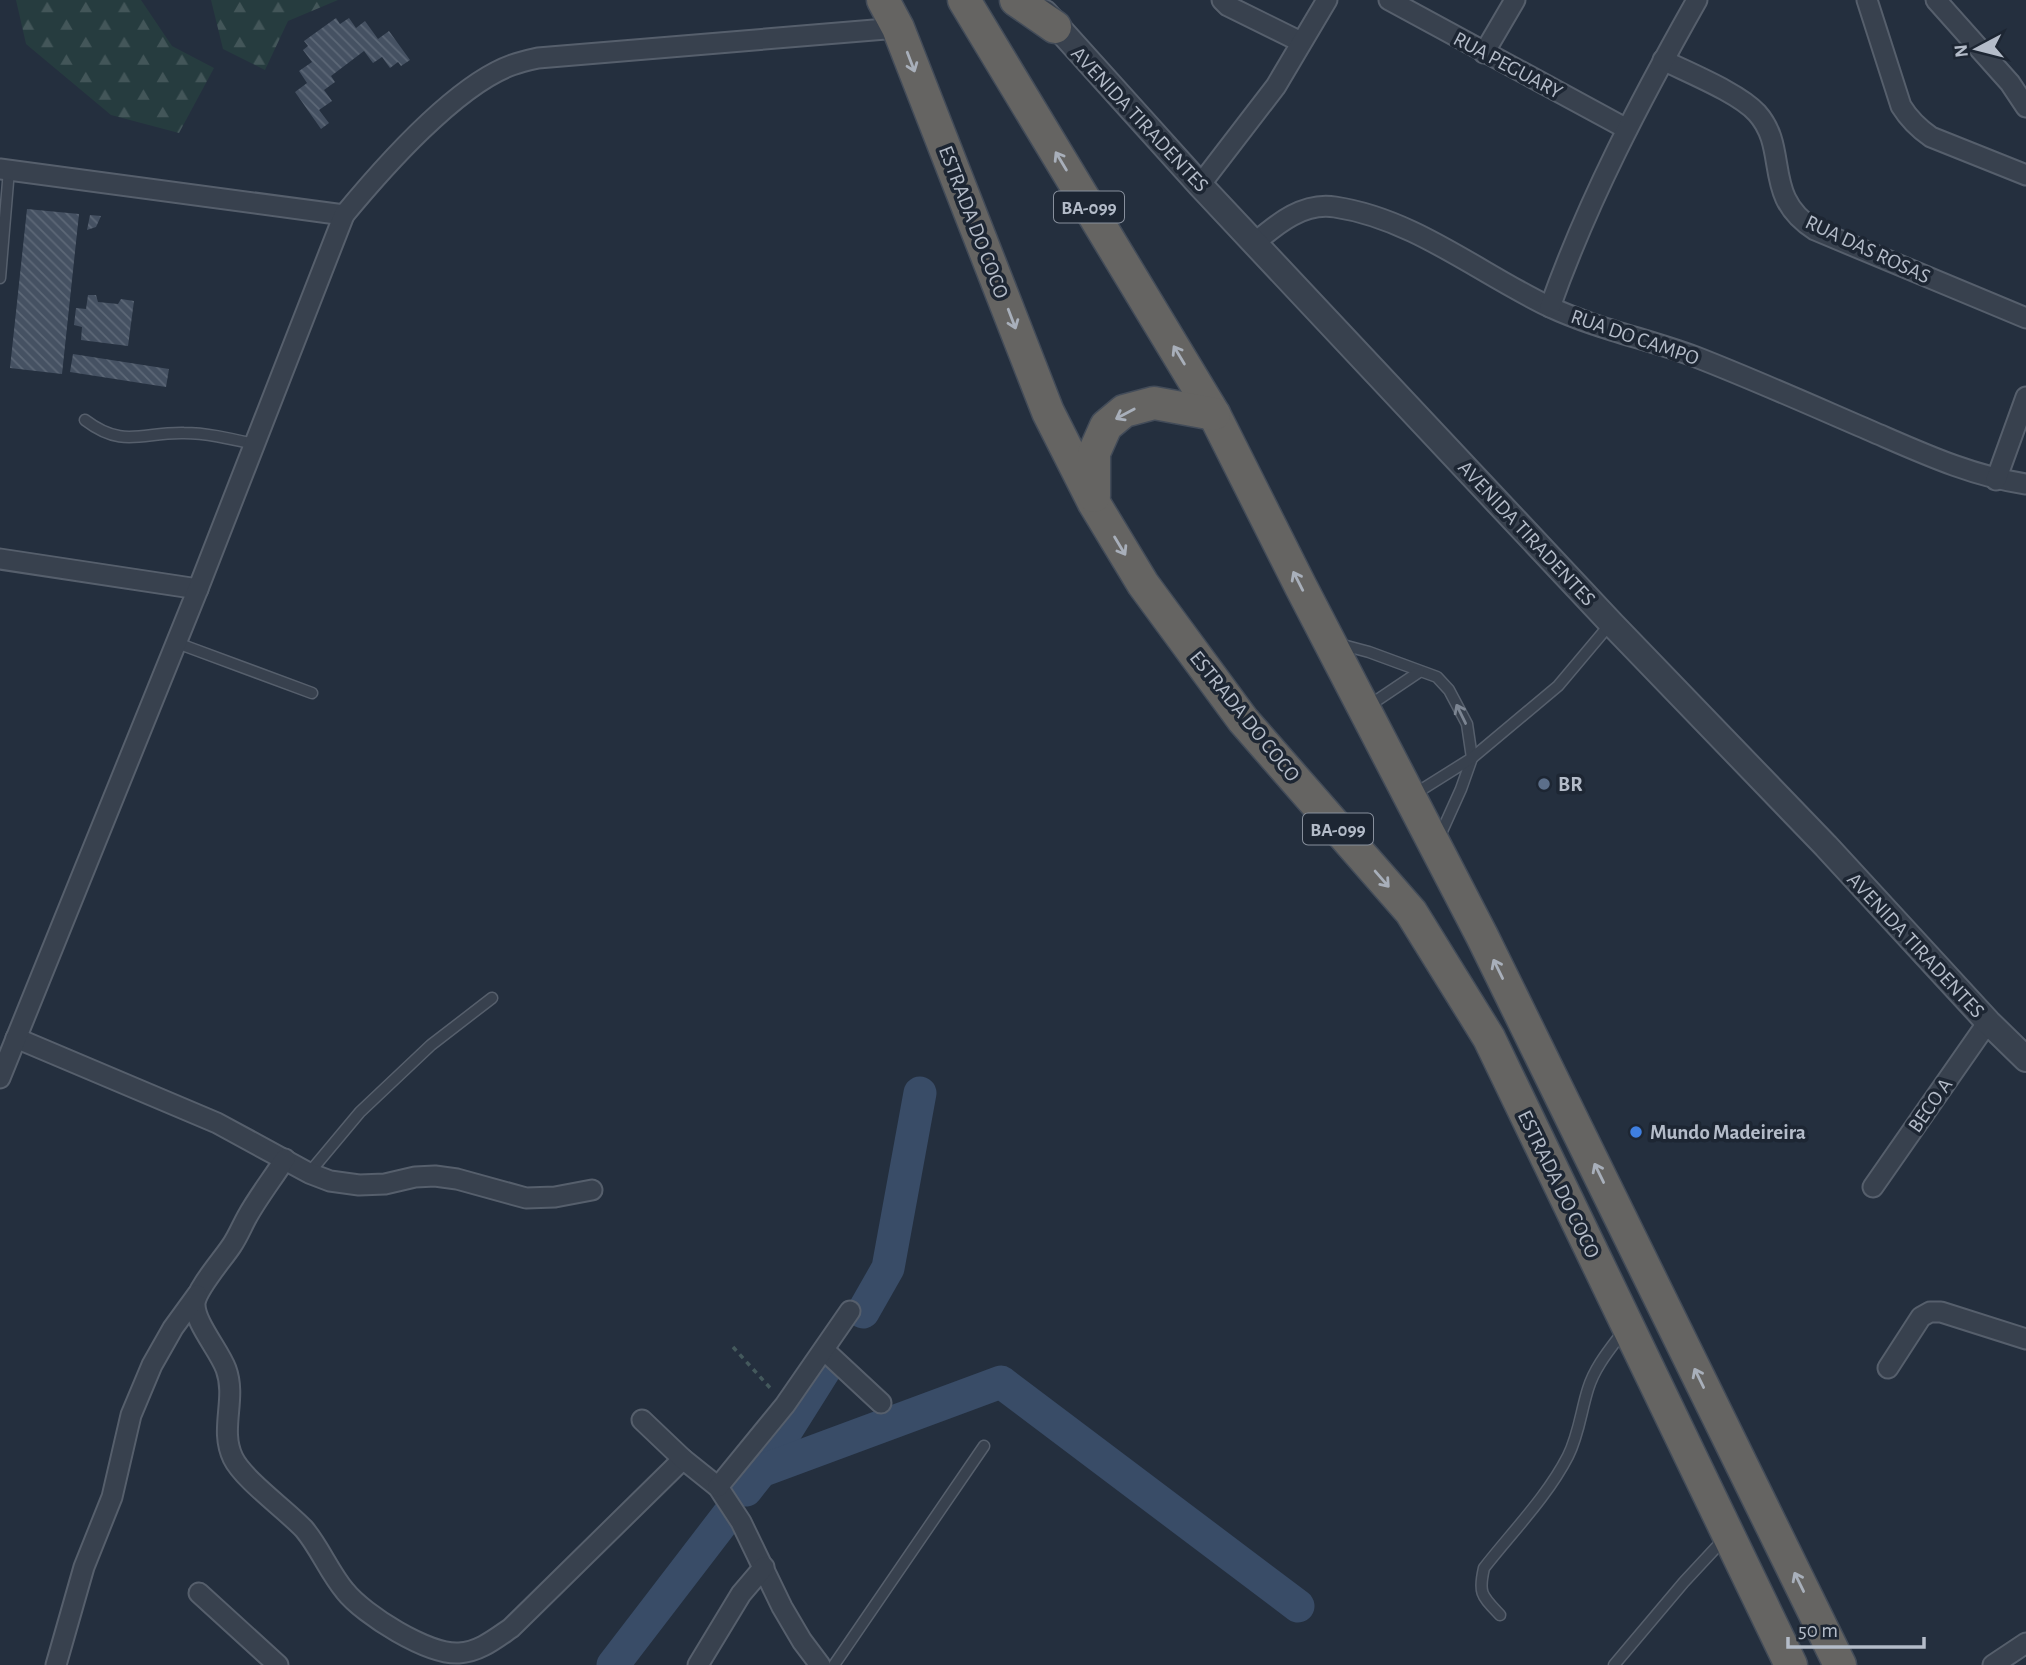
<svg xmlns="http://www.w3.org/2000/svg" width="2026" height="1665" font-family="'Alegreya Sans',sans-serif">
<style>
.forest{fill:url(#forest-firs)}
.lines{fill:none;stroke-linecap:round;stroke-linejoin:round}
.river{stroke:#394c67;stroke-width:33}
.building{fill:url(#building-back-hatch)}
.service-casing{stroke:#565f6c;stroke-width:13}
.minor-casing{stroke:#565f6c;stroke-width:23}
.tertiary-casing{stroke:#565f6c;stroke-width:28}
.trunk-casing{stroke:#434c59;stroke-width:35}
.path{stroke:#44595c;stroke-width:3.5;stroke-dasharray:5 5;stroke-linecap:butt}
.service{stroke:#38414e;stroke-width:10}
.minor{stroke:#38414e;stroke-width:19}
.tertiary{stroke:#38414e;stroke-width:24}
.trunk{stroke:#656462;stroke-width:32}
.oneway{stroke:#a8afba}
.oneway2{stroke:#7c8592}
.service-dot{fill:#5c6f8a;stroke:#1d2633;stroke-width:2.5}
.shop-dot{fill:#3f7fe0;stroke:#1d2633;stroke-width:2.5}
.labels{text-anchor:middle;stroke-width:7;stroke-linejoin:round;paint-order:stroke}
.shield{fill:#1d2633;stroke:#878f9c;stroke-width:2}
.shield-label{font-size:19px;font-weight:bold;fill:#b4bcc9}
.street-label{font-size:21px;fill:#b4bcc9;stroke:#1d2633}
.poi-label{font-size:21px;font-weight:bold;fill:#b4bcc9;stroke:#1d2633;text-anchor:start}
</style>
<defs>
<pattern id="forest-firs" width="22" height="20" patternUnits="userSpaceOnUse" patternTransform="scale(1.75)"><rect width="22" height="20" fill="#263c3f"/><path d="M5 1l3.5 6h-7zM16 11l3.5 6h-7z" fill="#435659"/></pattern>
<pattern id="building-back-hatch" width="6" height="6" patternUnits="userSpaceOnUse" patternTransform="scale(1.75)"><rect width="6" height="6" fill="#455162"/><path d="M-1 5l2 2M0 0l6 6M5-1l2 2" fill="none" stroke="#5d6877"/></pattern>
</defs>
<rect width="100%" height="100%" fill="#242f3e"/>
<g class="forest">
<polygon points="16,0 141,0 172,46 214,68 179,133 111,115 26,44"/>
<polygon points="211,0 338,0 288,21 265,70 223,49"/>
</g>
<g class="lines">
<g class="river">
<polyline points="863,1312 888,1268 920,1093"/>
<polyline points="761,1471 827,1366"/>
<polyline points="746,1490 761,1471 1001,1382 1298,1606"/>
<polyline points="613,1665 728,1515"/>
</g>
</g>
<g class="building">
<polygon points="336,18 340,24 349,18 356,28 365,21 378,39 389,31 410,60 401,66 398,62 390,68 382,57 373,63 364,51 331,76 335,82 324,90 332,101 319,110 329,123 321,129 295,92 307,83 299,71 312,62 303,50 308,46 304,41"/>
<polygon points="27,209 79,214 62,374 10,368"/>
<polygon points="90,215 101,216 96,227 87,230"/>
<polygon points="88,295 96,295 98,302 118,304 121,299 134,301 128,346 81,340 82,327 74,325 76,308 86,309"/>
<polygon points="73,354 169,369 166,387 70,372"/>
</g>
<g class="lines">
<defs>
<g id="service">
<polyline points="0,278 9,170"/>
<path d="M 85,420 C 123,449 142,432 184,433 C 207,433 232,439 254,444"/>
<polyline points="177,643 312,693"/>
<polyline points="1339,644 1369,652 1437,677 1449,690 1467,724 1472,758 1461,789 1438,840"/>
<polyline points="1367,707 1419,672"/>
<polyline points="1413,795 1472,758 1558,686 1611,623"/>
<polyline points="309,1173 360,1112 431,1045 492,998"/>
<path d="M 1500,1615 C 1482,1596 1478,1594 1484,1568 C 1512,1532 1547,1497 1568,1456 C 1579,1434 1581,1411 1588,1389 C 1595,1366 1611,1348 1625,1329"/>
<polyline points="834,1665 984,1446"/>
<polyline points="1614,1665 1684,1582 1724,1539"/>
</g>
<g id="minor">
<polyline points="1222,0 1228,6 1301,42"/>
<polyline points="1389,0 1627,129"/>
<path d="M 1867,0 L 1901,106 C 1909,119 1918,128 1931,137 L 2026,175"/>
<polyline points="1936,0 2010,83 2026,107"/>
<polyline points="1484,53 1515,0"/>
<path d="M 1663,60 C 1689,73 1739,93 1757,113 C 1790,150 1761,196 1815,230 L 2026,318"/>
<polyline points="0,169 344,215"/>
<polyline points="1200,185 1276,86 1327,0"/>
<path d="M 1256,242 C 1278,223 1304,202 1335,207 C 1415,219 1480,274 1550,307 C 1597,329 1648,339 1696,357 C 1755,380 1813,406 1871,431 C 1922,453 1971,476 2026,484"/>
<path d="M 1550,307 C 1588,200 1641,99 1697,0"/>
<polyline points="1996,480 2026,397"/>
<polyline points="0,559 198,589"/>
<polyline points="16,1038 217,1123 309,1173 330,1181 359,1185 385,1184 415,1177 435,1176 457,1179 526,1198 555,1197 592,1190"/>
<path d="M 0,1078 L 198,589 L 344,215 C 382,169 456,85 512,65 C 520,62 529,60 538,58 L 898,28"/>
<path d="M 285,1159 C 273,1178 258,1197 247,1217 C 242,1226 238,1236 232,1245 C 223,1259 197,1288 195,1303 C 194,1322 219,1350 226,1369 C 237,1399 219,1429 233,1458 C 243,1479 286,1510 304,1529 C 320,1548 329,1572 345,1591 C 364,1615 428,1655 459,1653 C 479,1652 495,1639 511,1628 L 683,1459"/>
<polyline points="1873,1187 1988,1022"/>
<polyline points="824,1350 881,1403"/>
<polyline points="1888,1368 1921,1317 1930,1312 1941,1312 2026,1339"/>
<polyline points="642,1420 683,1459 718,1487 741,1522 782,1607 802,1641 820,1665"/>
<polyline points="718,1487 785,1405 850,1311"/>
<polyline points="199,1593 278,1665"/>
<polyline points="56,1665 84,1567 112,1497 131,1415 152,1365 173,1328 197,1295"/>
<polyline points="698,1665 741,1594 764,1567"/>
<polyline points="1993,1665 2026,1643"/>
</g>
<polyline id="tertiary" points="1045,13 1200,185 1611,623 1826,846 1988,1022 2026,1059"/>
<g id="trunk">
<polyline points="883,0 898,28 1048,412 1094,503 1143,584 1243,720 1411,912 1489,1038 1791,1665"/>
<polyline points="964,0 1214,414 1301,587 1482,936 1840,1665"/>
<polyline points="1016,0 1055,27"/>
<polyline points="1094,496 1094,453 1106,426 1124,411 1154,403 1214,414"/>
</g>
</defs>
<use href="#service" class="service-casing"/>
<use href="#minor" class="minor-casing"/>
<use href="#tertiary" class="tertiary-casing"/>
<use href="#trunk" class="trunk-casing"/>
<polyline class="path" points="733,1347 772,1390"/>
<use href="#service" class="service"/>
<use href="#minor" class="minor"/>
<use href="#tertiary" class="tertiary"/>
<use href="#trunk" class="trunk"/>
</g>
<defs><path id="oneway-shaft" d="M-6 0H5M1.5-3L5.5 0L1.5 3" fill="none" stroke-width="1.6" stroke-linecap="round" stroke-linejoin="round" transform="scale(1.75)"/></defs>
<g class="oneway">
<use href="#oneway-shaft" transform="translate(911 62) rotate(69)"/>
<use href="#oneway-shaft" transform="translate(1061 161) rotate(-121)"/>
<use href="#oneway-shaft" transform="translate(1012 319) rotate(69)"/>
<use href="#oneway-shaft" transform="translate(1179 355) rotate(-121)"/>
<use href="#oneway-shaft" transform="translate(1125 414) rotate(152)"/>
<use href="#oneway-shaft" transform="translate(1120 546) rotate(59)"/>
<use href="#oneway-shaft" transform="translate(1298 581) rotate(-117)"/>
<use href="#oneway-shaft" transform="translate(1382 879) rotate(49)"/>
<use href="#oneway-shaft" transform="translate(1498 969) rotate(-116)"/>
<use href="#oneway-shaft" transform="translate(1599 1173) rotate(-116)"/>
<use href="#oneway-shaft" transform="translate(1699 1378) rotate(-116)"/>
<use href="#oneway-shaft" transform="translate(1799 1582) rotate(-116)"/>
</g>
<use class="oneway2" href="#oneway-shaft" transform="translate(1461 714) rotate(-116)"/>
<circle class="service-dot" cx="1544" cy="784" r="7"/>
<circle class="shop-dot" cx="1636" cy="1132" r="7"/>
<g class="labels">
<g class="shield">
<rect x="1054" y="191.5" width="70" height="31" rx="5"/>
<rect x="1303" y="813.5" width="70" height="31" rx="5"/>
</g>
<g class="shield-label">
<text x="1089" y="214">BA-099</text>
<text x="1338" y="836">BA-099</text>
</g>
<g class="street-label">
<text transform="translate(1508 65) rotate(28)" y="7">RUA PEGUARY</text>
<text transform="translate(1140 119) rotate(47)" y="7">AVENIDA TIRADENTES</text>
<text transform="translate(974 222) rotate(69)" y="7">ESTRADA DO COCO</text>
<text transform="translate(1868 249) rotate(25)" y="7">RUA DAS ROSAS</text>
<text transform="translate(1635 337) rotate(19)" y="7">RUA DO CAMPO</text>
<text transform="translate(1527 533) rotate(47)" y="7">AVENIDA TIRADENTES</text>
<text transform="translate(1245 716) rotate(51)" y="7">ESTRADA DO COCO</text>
<text transform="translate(1916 945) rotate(47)" y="7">AVENIDA TIRADENTES</text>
<text transform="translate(1930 1105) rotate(-55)" y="7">BECO A</text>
<text transform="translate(1559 1184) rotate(64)" y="7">ESTRADA DO COCO</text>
</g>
<g class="poi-label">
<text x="1558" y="791">BR</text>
<text x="1650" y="1139">Mundo Madeireira</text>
</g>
</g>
<g transform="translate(1977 49) rotate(263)" stroke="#1d2633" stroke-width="5" paint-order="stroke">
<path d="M0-5L12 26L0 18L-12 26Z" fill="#b4bcc9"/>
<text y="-10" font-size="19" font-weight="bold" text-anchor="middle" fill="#b4bcc9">N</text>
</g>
<path d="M1788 1637v10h136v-10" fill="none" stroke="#b4bcc9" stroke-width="3.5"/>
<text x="1798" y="1637" font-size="21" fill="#b4bcc9" stroke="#1d2633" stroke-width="5" paint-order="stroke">50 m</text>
</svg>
